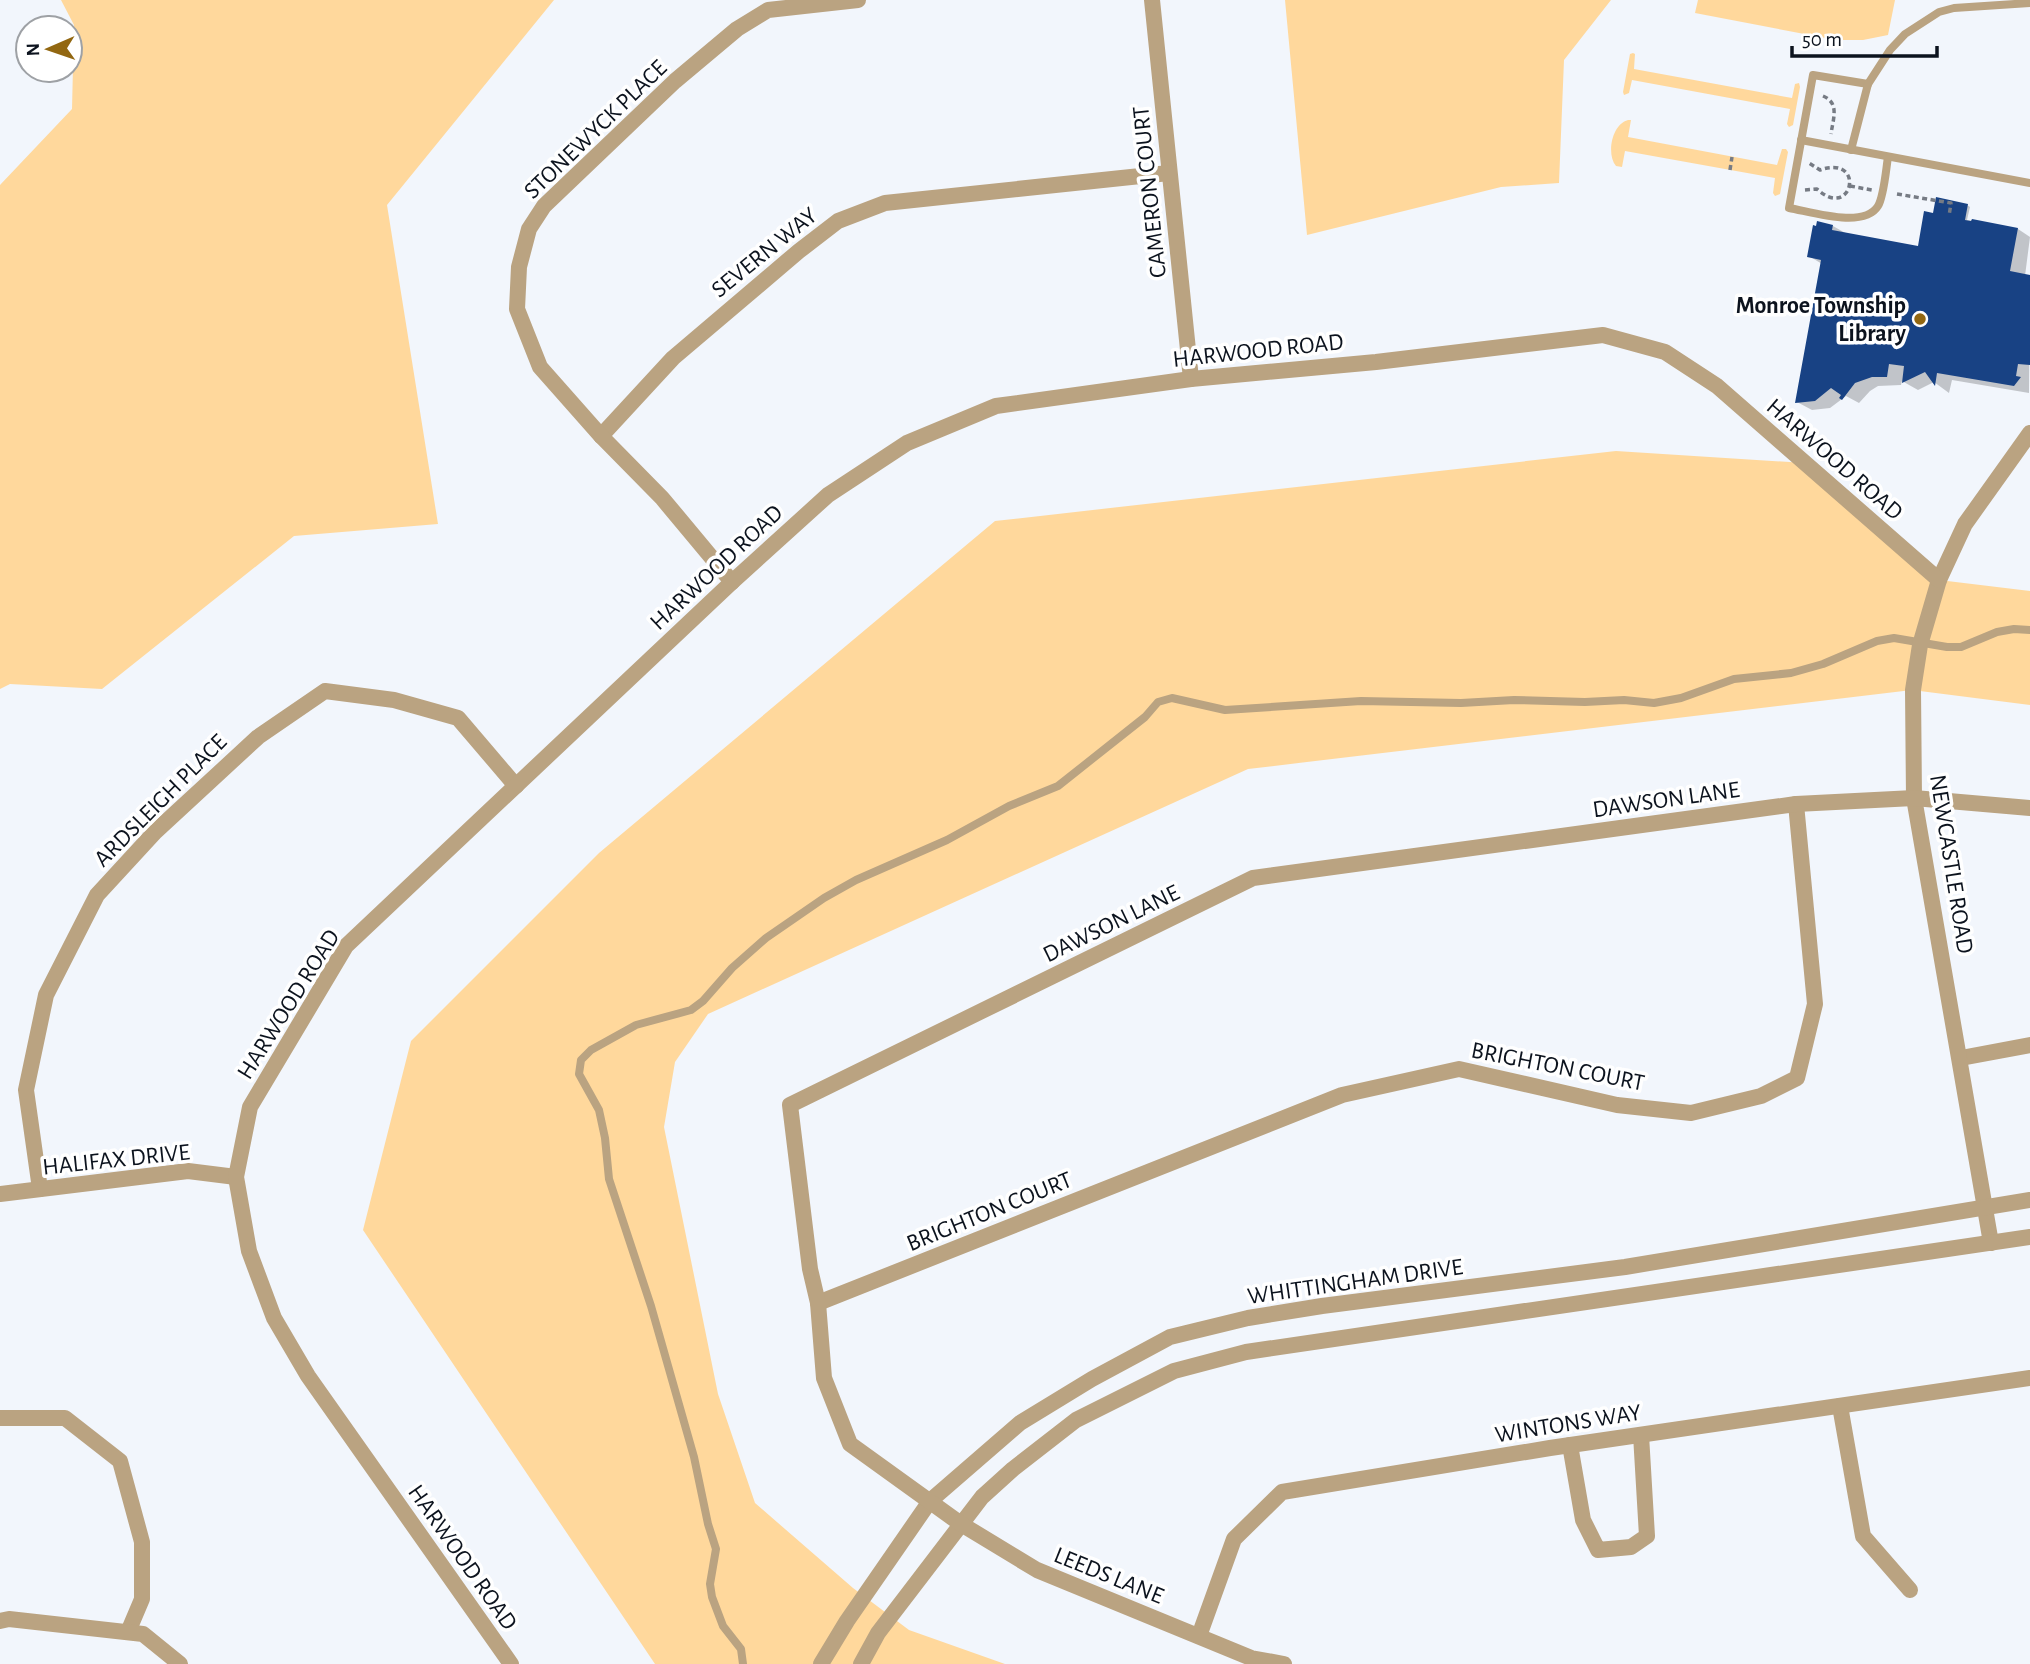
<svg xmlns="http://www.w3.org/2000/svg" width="2030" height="1664" font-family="'Alegreya Sans',sans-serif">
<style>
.green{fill:#ffd89c}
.shadow{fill:#0003}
.building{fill:#184284}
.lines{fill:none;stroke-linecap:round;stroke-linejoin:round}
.path{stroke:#767b84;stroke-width:3.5;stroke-dasharray:5 3.5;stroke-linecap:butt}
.lane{stroke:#baa381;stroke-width:8}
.street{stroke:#baa381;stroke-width:16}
.poi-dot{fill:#926711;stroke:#fff;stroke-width:2.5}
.labels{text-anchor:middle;stroke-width:7;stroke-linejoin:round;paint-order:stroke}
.street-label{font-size:24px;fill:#0c131e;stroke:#fff}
.poi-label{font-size:24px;font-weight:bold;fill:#0c131e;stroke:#fff;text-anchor:end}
</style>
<rect width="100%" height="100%" fill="#f2f6fc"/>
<g class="green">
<polygon points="61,0 554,0 387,205 438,524 294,536 102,689 10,684 0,689 0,185 72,109 74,25"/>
<polygon points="1285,0 1611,0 1564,60 1559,183 1501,187 1307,235"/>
<polygon points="1698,0 1895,0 1888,35 1863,40 1836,40 1695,13"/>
<polygon points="1633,53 1635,54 1634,69 1792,98 1795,84 1799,83 1800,87 1793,125 1789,127 1787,124 1790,109 1632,80 1629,93 1624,95 1623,92 1630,54"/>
<path d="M 1628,120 L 1631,120 L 1628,137 L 1777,165 L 1782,149 L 1786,149 L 1788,152 L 1780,194 L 1775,196 L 1773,193 L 1775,178 L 1625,151 L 1622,167 L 1616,166 C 1606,154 1612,124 1628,120 Z"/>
<polygon points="1616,451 1805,463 1939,580 2030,591 2030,705 1912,690 1248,769 708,1014 675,1062 664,1127 718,1394 755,1503 853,1588 909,1630 1005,1664 655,1664 363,1230 411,1041 599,853 995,521"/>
</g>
<polygon class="shadow" points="1967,205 1970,207 1967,220 2018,229 2030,237 2025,276 2030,277 2029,393 1952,380 1949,393 1934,382 1918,390 1902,381 1901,385 1878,386 1870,391 1859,403 1846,396 1830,408 1812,410 1797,402 1822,264 1809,256 1833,226 1847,234 1919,248 1934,215"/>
<polygon class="building" points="1936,197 1968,204 1965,220 1971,221 1972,219 2018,228 2010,271 2030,275 2030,365 2018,364 2016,376 2021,377 2014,386 1937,373 1935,386 1925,372 1902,383 1904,366 1889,364 1887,377 1872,377 1855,383 1842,400 1839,398 1841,395 1831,388 1815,401 1795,403 1821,260 1807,257 1813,225 1816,226 1817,221 1833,225 1832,230 1918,246 1924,211 1933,213"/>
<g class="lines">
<g class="path">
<path d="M 1823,96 C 1840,103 1833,119 1831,134"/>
<polyline points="1730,170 1732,157"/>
<polyline points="1850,186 1872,190"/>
<path d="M 1805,190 L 1817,189 C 1852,222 1867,154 1820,170 L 1809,163"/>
<polyline points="1897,194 1951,203 1949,216"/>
</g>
<g class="lane">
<path d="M 1868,84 L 1813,75 L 1789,208 C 1812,212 1864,229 1878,206 C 1884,196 1886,169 1888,157"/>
<polyline points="1801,140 2030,183"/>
<polyline points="1851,150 1868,84 1890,50 1905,34 1939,12 1954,8 2030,3"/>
<polyline points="743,1664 741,1649 723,1626 712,1597 710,1584 716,1549 708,1524 694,1457 651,1306 609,1179 605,1138 599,1110 579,1074 581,1060 591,1050 636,1025 691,1010 703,1001 732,968 766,938 824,898 856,880 947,840 1009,806 1058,786 1145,717 1158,702 1172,698 1225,710 1361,701 1461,703 1514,700 1585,702 1624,700 1654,703 1681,698 1734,679 1791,673 1823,664 1877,641 1894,638 1947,647 1961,647 1997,632 2014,629 2030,630"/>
</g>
<g class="street">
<polyline points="1152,0 1191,379"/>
<polyline points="601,436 673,358 799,251 838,221 885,203 1169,173"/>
<polyline points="732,582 662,498 601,436 540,367 517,309 519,267 529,229 544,206 675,81 737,29 768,10 858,0"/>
<polyline points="1961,1058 2030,1045"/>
<polyline points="40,1189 26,1090 46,995 97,895 155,832 258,737 325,691 394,700 458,718 516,786"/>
<polyline points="0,1194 188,1171 236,1177"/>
<polyline points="1991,1243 1914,798 1913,690 1920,645 1939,580 1965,524 2030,433"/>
<polyline points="818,1303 1342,1095 1459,1069 1617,1105 1691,1113 1761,1096 1797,1078 1815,1004 1796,804"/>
<polyline points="1840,1406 1863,1536 1910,1590"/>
<polyline points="0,1418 65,1418 120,1461 142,1542 142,1599 128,1632"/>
<polyline points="1570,1445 1583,1520 1598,1550 1631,1547 1647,1536 1641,1435"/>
<polyline points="0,1621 9,1619 143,1634 180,1664"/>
<polyline points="1199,1636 1234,1539 1282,1492 1550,1448 2030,1378"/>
<polyline points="511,1664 308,1376 274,1318 249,1251 236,1177 250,1107 346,946 732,582 828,495 907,443 996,406 1191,379 1376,362 1603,335 1665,352 1717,386 1939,580"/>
<polyline points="821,1664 847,1621 930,1501 1020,1423 1092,1379 1170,1337 1248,1318 1322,1306 1625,1267 2030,1200"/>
<polyline points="861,1664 878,1633 982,1497 1013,1469 1076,1420 1174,1371 1246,1352 2030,1237"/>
<polyline points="1284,1664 1251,1658 1037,1570 961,1524 850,1444 824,1378 818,1303 810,1269 790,1105 1253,878 1796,804 1914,798 2030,808"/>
</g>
</g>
<circle class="poi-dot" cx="1920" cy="319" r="7"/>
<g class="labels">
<g class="street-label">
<text transform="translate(595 129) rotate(-44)" y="8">STONEWYCK PLACE</text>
<text transform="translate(1149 192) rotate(-96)" y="8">CAMERON COURT</text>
<text transform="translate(764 252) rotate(-39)" y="8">SEVERN WAY</text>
<text transform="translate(1258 350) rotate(-6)" y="8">HARWOOD ROAD</text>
<text transform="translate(1835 459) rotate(41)" y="8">HARWOOD ROAD</text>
<text transform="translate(716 567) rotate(-43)" y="8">HARWOOD ROAD</text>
<text transform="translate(1666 799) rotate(-8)" y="8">DAWSON LANE</text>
<text transform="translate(160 800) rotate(-45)" y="8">ARDSLEIGH PLACE</text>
<text transform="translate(1952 864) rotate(81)" y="8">NEWCASTLE ROAD</text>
<text transform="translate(1111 923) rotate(-26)" y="8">DAWSON LANE</text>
<text transform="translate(288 1004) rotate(-58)" y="8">HARWOOD ROAD</text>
<text transform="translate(1558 1066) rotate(11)" y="8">BRIGHTON COURT</text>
<text transform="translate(116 1159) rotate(-6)" y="8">HALIFAX DRIVE</text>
<text transform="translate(989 1211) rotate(-22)" y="8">BRIGHTON COURT</text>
<text transform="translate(1355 1281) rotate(-8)" y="8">WHITTINGHAM DRIVE</text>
<text transform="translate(1568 1423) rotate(-9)" y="8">WINTONS WAY</text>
<text transform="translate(463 1557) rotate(55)" y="8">HARWOOD ROAD</text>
<text transform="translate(1109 1575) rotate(22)" y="8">LEEDS LANE</text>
</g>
<g class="poi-label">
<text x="1906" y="313">Monroe Township<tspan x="1906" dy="28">Library</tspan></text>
</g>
</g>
<g transform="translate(49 49) rotate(268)"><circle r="33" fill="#ffffff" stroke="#9ea1a5" stroke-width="2"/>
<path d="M0-5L12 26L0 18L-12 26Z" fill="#926711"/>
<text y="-10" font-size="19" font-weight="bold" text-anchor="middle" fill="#0c131e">N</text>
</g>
<path d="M1792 46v10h145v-10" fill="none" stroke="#0c131e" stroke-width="3.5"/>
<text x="1802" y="46" font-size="21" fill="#0c131e" stroke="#ffffff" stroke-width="5" paint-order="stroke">50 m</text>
</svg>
